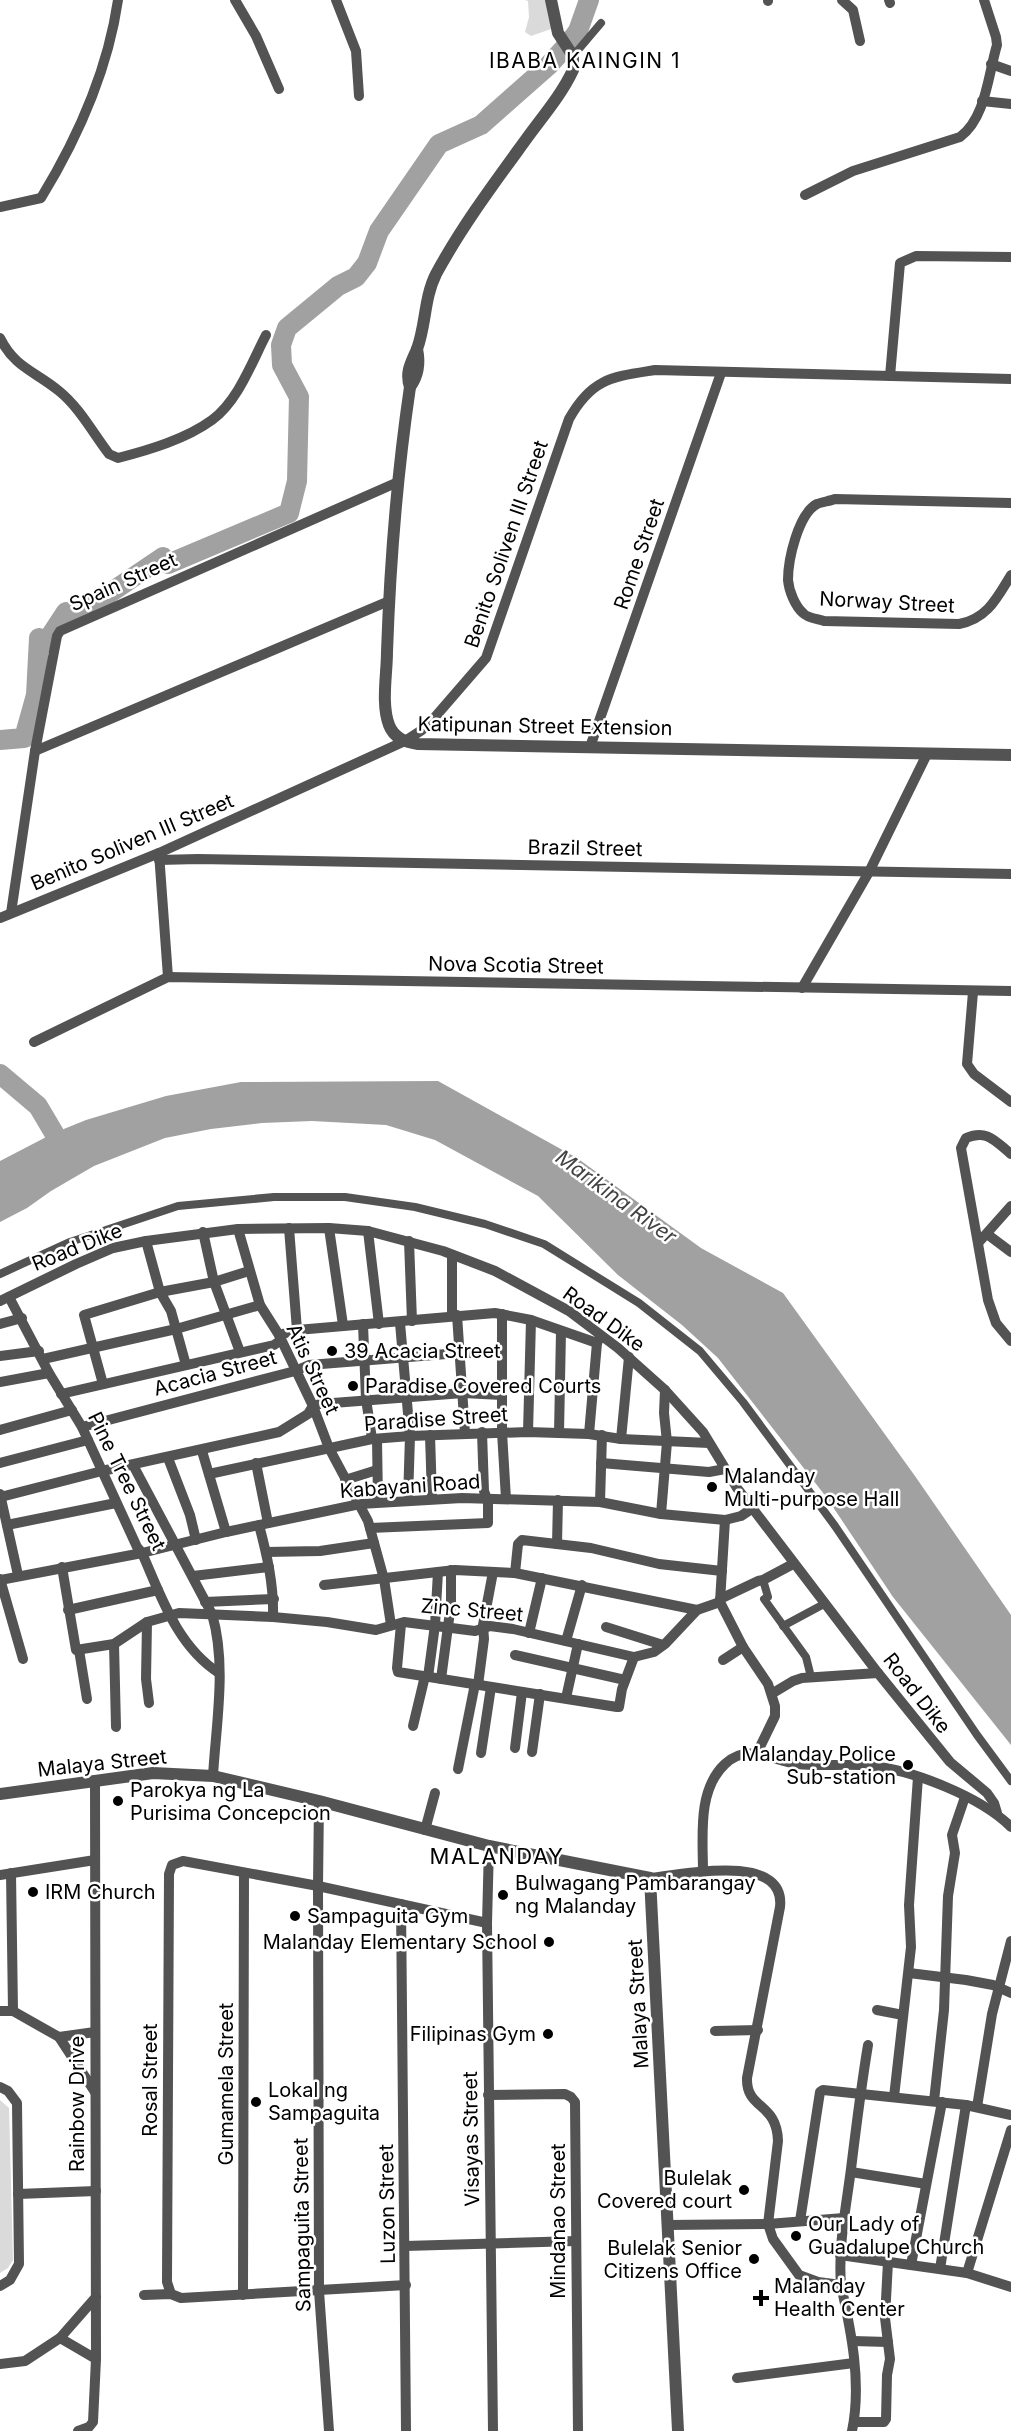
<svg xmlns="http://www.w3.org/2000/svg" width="1011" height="2431" font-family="Inter,sans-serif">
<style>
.green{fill:#dadada}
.water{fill:#a1a1a1}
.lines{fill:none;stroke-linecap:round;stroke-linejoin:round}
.river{stroke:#a1a1a1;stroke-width:20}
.pedestrian{stroke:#535353;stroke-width:8}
.minor{stroke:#535353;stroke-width:10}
.tertiary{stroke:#535353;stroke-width:12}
.poi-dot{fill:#000;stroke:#fff;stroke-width:2}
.labels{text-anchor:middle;stroke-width:5;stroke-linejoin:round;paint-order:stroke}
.street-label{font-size:20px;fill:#000;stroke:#fff}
.poi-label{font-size:20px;fill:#000;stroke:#fff;text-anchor:start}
.neighbourhood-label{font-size:21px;letter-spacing:1.5px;fill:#000;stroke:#fff}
.water-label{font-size:21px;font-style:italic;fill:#424242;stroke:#fff}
.quarter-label{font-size:22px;letter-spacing:1.5px;fill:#000;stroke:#fff}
</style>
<rect width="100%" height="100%" fill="#fff"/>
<g class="green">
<polygon points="525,0 549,0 554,28 531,36 525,32 529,17 528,1"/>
<polygon points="0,2100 9,2108 13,2260 8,2268 0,2273"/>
</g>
<polygon class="water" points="438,1081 577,1158 701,1248 783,1293 915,1476 1011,1615 1011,1745 893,1597 827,1498 718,1358 682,1325 618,1275 538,1196 435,1140 386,1125 312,1121 262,1123 211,1129 165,1138 94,1166 51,1191 27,1208 0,1222 0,1161 54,1133 86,1120 166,1096 241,1082"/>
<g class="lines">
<g class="river">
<polyline points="0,740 24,738 36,695 39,638 45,644 66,612 73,618 163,557 168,564 289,513 297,481 299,397 282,365 281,345 287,328 338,286 356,277 367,263 379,231 439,144 481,125 549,65 569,43 578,31 589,0"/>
<polyline points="0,1074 38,1106 54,1133 61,1155"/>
</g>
<g class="pedestrian">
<polyline points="573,56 601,23"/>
<polyline points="0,1274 70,1242 178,1206 274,1197 345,1197 415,1207 485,1224 544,1244 639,1303 700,1351 743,1402 835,1526 977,1735 1011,1781"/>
<polyline points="763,1580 768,1597 764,1599 806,1657 811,1677"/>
<polyline points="783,1626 824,1604"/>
</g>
<g class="minor">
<polyline points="235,0 256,36 279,89"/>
<polyline points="336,0 356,51 359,96"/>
<polyline points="842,0 853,10 860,41"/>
<polyline points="889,0 890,3"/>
<polyline points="768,1 768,0"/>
<polyline points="991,64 1011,71"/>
<polyline points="982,101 1011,104"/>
<path d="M 805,195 L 853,171 L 960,137 C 986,118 988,75 997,45 L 996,37 L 984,0"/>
<path d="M 0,207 L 41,198 C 77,139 108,69 118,0"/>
<path d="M 0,338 C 15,368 35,371 59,391 C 79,407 93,433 109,454 L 118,458 C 149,450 186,439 212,420 C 238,401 252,362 266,335"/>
<polyline points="890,376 900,263 916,256 1011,257"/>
<path d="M 1011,503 L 835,499 C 830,501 822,502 817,504 C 798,514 788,560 788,580 C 789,591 795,606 803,613 C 807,618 818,619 824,621 L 959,624 C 987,619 997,598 1011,575"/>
<polyline points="590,747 721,373"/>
<polyline points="35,751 389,601"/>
<polyline points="159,853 168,977"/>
<polyline points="159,860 198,859 1011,874"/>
<polyline points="11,913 35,751 57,636 60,631 398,482"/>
<path d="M 0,918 L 159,853 L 405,741 L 422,730 L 435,717 L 486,658 L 569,419 C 592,378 612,377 655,370 L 1011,379"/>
<polyline points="802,988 869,872 927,754"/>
<polyline points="973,992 967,1064 974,1074 1011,1102"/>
<polyline points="34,1042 168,977 1011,991"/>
<path d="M 1011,1154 C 995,1141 987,1129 966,1138 L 961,1148 L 988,1300 L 996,1323 L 1011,1341"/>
<polyline points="289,1228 297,1330"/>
<polyline points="329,1228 343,1325"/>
<polyline points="238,1229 260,1305 279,1335 313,1406 329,1448 368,1521 384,1579 391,1625"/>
<polyline points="368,1231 379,1324"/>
<polyline points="203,1232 214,1282 240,1352"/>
<polyline points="987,1234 1011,1252"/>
<polyline points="146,1241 160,1292 171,1311 186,1365"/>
<polyline points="409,1241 412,1321"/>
<polyline points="979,1242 1011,1206"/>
<path d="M 9,1297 L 49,1373 L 82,1427 L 137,1547 L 142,1553 C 161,1596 177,1646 219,1673"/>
<polyline points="0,1301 76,1264 113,1248 146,1241 238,1229 329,1228 368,1231 443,1251 495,1271 569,1311 618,1348 665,1390 703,1432 737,1488 878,1673 950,1762 987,1793 994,1803 997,1813"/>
<polyline points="502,1314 502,1432 506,1499"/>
<polyline points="457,1315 465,1433"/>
<polyline points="452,1316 452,1255"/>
<polyline points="400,1323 410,1436 408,1500"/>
<polyline points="0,1324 22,1318"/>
<polyline points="363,1324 366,1399 372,1439"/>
<polyline points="279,1335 297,1330 495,1313 531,1320 597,1343"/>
<polyline points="0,1356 39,1351"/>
<polyline points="43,1359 176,1329 260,1305"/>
<polyline points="0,1382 49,1373"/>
<polyline points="103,1384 84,1315 160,1292 214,1282 249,1271"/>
<polyline points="61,1394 274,1345 281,1340"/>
<polyline points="82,1427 295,1371 309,1365 459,1353 501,1353"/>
<polyline points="0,1430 72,1410"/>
<polyline points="528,1432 531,1320"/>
<polyline points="559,1433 561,1331"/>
<polyline points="589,1434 597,1343 599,1339"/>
<polyline points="430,1435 432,1498"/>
<polyline points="377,1439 378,1502"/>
<polyline points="621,1439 629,1357"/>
<polyline points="202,1451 226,1532"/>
<polyline points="168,1458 190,1515 196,1540"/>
<polyline points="0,1463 88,1440"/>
<polyline points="256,1463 268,1523"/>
<polyline points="601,1463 709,1472 725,1469"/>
<path d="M 133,1465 L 212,1614 C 227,1665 216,1724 213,1776"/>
<polyline points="209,1474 372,1439 410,1436 528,1432 589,1434 621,1439 709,1443"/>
<polyline points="345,1480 377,1470"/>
<polyline points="0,1494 18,1575"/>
<polyline points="1,1497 102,1471 279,1432 308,1414 313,1406 320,1404 463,1393 502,1395"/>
<polyline points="600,1502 602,1435"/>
<polyline points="661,1514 667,1442 664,1413 665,1390"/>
<polyline points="725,1520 720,1602 743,1647 768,1684 775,1706 775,1716 757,1753"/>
<polyline points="7,1525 116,1503"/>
<path d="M 259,1525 C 267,1555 274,1585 273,1617"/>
<polyline points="370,1528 488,1523 488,1502 484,1491 482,1432"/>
<polyline points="557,1544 558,1500"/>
<polyline points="266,1552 320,1551 374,1543"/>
<polyline points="62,1567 76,1650 114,1644 147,1622 179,1613 273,1617 327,1622 376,1630 404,1622 475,1631 490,1626 513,1629 634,1657 654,1652 665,1644 697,1610 720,1602"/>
<polyline points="515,1573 518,1544 522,1540 591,1548 659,1564 722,1571"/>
<polyline points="193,1576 269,1567"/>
<polyline points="0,1579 23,1659"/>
<polyline points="0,1580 142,1553 226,1532 360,1504 462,1498 600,1502 661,1514 725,1520 741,1516 753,1508"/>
<polyline points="324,1585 455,1570 515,1573 697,1610"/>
<polyline points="720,1599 758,1581 763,1580 793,1564"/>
<polyline points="205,1602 274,1599"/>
<polyline points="68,1610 158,1590"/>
<polyline points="147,1622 146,1679 149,1703"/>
<polyline points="401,1624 397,1668 398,1672 617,1707 619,1707 622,1689 634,1657"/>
<polyline points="606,1627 663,1645"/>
<polyline points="529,1633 542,1578"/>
<polyline points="566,1641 582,1585"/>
<polyline points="114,1644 116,1727"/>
<polyline points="79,1650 87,1699"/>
<polyline points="515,1655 625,1680"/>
<polyline points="723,1660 743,1647"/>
<polyline points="428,1677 435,1625 438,1572"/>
<polyline points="441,1679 451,1604 451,1570"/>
<polyline points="478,1685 484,1639 483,1625 493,1572"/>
<polyline points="773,1693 793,1681 802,1678 878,1673"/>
<polyline points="566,1698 578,1644"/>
<polyline points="413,1726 425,1676"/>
<polyline points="515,1748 522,1692"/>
<polyline points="532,1752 540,1694"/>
<polyline points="481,1753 491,1687"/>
<polyline points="458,1769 475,1684"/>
<polyline points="319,1801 318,1886 319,2291 329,2431"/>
<polyline points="425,1830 435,1793"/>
<polyline points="489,1846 487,1923 493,2431"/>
<path d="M 703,1872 C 703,1837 697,1790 725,1764 C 748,1742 773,1761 798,1764 C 822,1767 847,1763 871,1766 C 913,1770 981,1797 1011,1827"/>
<polyline points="11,1873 13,2011"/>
<polyline points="0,1875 95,1860"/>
<path d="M 650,1878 C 683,1874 786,1852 780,1907 L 747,2078 C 746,2110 777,2102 778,2141 L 768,2224 L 773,2239 L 799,2275 L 818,2282 L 841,2285 C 851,2331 862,2383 852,2431"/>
<polyline points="401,1904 406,2431"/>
<polyline points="909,1973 966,1980 993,1985 1011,1993"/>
<polyline points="877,2010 903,2015"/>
<polyline points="0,2011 13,2011 59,2037 95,2092"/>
<polyline points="715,2031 758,2030"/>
<polyline points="59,2037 95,2032"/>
<polyline points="0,2087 8,2091 17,2103 19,2264 10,2280 0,2286"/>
<polyline points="488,2095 565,2094 571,2097 575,2102 578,2431"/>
<polyline points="894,2097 911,1947 909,1905 918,1777"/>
<polyline points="934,2101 944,2010 948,1896 955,1853 952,1835 965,1797"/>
<polyline points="977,2107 992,2014 1011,1941"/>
<polyline points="851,2172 926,2184"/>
<polyline points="18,2194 96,2191"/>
<polyline points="800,2221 820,2092 823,2090 966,2105 1011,2115"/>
<polyline points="668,2225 768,2224 844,2218"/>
<polyline points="405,2246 576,2241"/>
<polyline points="840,2255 967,2273 1011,2287"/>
<polyline points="911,2265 942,2102"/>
<polyline points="940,2269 966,2105"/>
<polyline points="967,2273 1011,2130"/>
<path d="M 841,2285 C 838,2246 846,2208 851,2169 C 856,2128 861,2087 868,2045"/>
<polyline points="171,2294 167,2282 169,1874 172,1865 183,1861 318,1886 487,1923"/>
<polyline points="144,2295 171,2294 181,2298 406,2285"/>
<polyline points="243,2295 244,1873"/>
<polyline points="60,2338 96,2359"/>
<polyline points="853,2341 888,2342"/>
<polyline points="0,2364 25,2361 60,2338 96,2297"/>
<polyline points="737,2378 854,2363"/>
<polyline points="854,2422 884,2422 886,2419 887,2375 890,2359 885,2318 888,2262"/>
<polyline points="78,2431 89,2427 93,2422 96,2359 95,1780"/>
</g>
<g class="tertiary">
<path d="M 551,0 L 558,33 L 573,56 L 573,70 C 562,94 543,116 527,138 C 495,182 462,226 436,274 C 424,298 426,325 417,349 C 411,363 405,372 410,387 C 397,475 390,564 387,652 C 387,674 381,704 389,725 C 394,738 405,742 418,744 L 1011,755"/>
<path d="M 410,387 C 418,376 420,363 417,349"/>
<polyline points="0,1794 153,1773 213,1776 319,1801 489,1846 650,1878 678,2431"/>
</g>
</g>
<g class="poi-dot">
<circle cx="332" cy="1351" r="6"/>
<circle cx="353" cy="1386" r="6"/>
<circle cx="712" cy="1487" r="6"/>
<circle cx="908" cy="1765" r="6"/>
<circle cx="118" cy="1801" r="6"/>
<circle cx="33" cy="1892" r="6"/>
<circle cx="503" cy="1895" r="6"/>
<circle cx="295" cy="1916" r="6"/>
<circle cx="549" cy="1942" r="6"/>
<circle cx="548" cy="2034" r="6"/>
<circle cx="256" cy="2102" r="6"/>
<circle cx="744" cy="2190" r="6"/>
<circle cx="796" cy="2236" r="6"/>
<circle cx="754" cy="2259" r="6"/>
<path d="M758 2289h6v6h6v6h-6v6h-6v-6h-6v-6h6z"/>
</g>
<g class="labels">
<g class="street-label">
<text transform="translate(506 544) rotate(-71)" y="7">Benito Soliven Ⅲ Street</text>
<text transform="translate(639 554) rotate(-71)" y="7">Rome Street</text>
<text transform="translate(123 582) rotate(-24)" y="7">Spain Street</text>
<text transform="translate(887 602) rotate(3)" y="7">Norway Street</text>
<text transform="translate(545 726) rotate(1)" y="7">Katipunan Street Extension</text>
<text transform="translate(132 842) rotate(-23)" y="7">Benito Soliven Ⅲ Street</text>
<text transform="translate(585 848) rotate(1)" y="7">Brazil Street</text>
<text transform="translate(516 965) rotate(1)" y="7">Nova Scotia Street</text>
<text transform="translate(77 1247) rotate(-22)" y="7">Road Dike</text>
<text transform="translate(604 1319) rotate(36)" y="7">Road Dike</text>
<text transform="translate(313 1369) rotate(65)" y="7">Atis Street</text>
<text transform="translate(215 1373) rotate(-15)" y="7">Acacia Street</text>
<text transform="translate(436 1419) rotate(-4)" y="7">Paradise Street</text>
<text transform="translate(127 1481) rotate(64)" y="7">Pine Tree Street</text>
<text transform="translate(410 1486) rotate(-4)" y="7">Kabayani Road</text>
<text transform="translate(472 1610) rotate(5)" y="7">Zinc Street</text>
<text transform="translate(917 1693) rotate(52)" y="7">Road Dike</text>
<text transform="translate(102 1763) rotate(-6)" y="7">Malaya Street</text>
<text transform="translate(638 2004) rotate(-93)" y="7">Malaya Street</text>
<text transform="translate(150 2080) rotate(-90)" y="7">Rosal Street</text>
<text transform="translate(226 2084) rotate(-90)" y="7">Gumamela Street</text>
<text transform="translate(77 2104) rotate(-90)" y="7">Rainbow Drive</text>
<text transform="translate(471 2139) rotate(-91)" y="7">Visayas Street</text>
<text transform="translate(387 2204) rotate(-91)" y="7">Luzon Street</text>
<text transform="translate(558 2221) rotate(-90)" y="7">Mindanao Street</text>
<text transform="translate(302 2225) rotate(-91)" y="7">Sampaguita Street</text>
</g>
<g class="poi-label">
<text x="344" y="1358">39 Acacia Street</text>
<text x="365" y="1393">Paradise Covered Courts</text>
<text x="724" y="1483">Malanday<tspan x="724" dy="23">Multi-purpose Hall</tspan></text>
<text x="896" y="1761" text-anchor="end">Malanday Police<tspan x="896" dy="23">Sub-station</tspan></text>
<text x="130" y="1797">Parokya ng La<tspan x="130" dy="23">Purisima Concepcion</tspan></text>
<text x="515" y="1890">Bulwagang Pambarangay<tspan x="515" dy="23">ng Malanday</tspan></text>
<text x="45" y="1899">IRM Church</text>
<text x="307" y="1923">Sampaguita Gym</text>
<text x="537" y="1949" text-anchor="end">Malanday Elementary School</text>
<text x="536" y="2041" text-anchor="end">Filipinas Gym</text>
<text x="268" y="2097">Lokal ng<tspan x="268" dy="23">Sampaguita</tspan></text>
<text x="732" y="2185" text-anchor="end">Bulelak<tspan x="732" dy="23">Covered court</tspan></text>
<text x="808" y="2231">Our Lady of<tspan x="808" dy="23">Guadalupe Church</tspan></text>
<text x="742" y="2255" text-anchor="end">Bulelak Senior<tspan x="742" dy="23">Citizens Office</tspan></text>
<text x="774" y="2293">Malanday<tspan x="774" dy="23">Health Center</tspan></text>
</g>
<g class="neighbourhood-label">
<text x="585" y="68">IBABA KAINGIN 1</text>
</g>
<g class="water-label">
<text transform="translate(616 1197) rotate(36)" y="7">Marikina River</text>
</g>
<g class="quarter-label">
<text x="497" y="1864">MALANDAY</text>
</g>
</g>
</svg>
